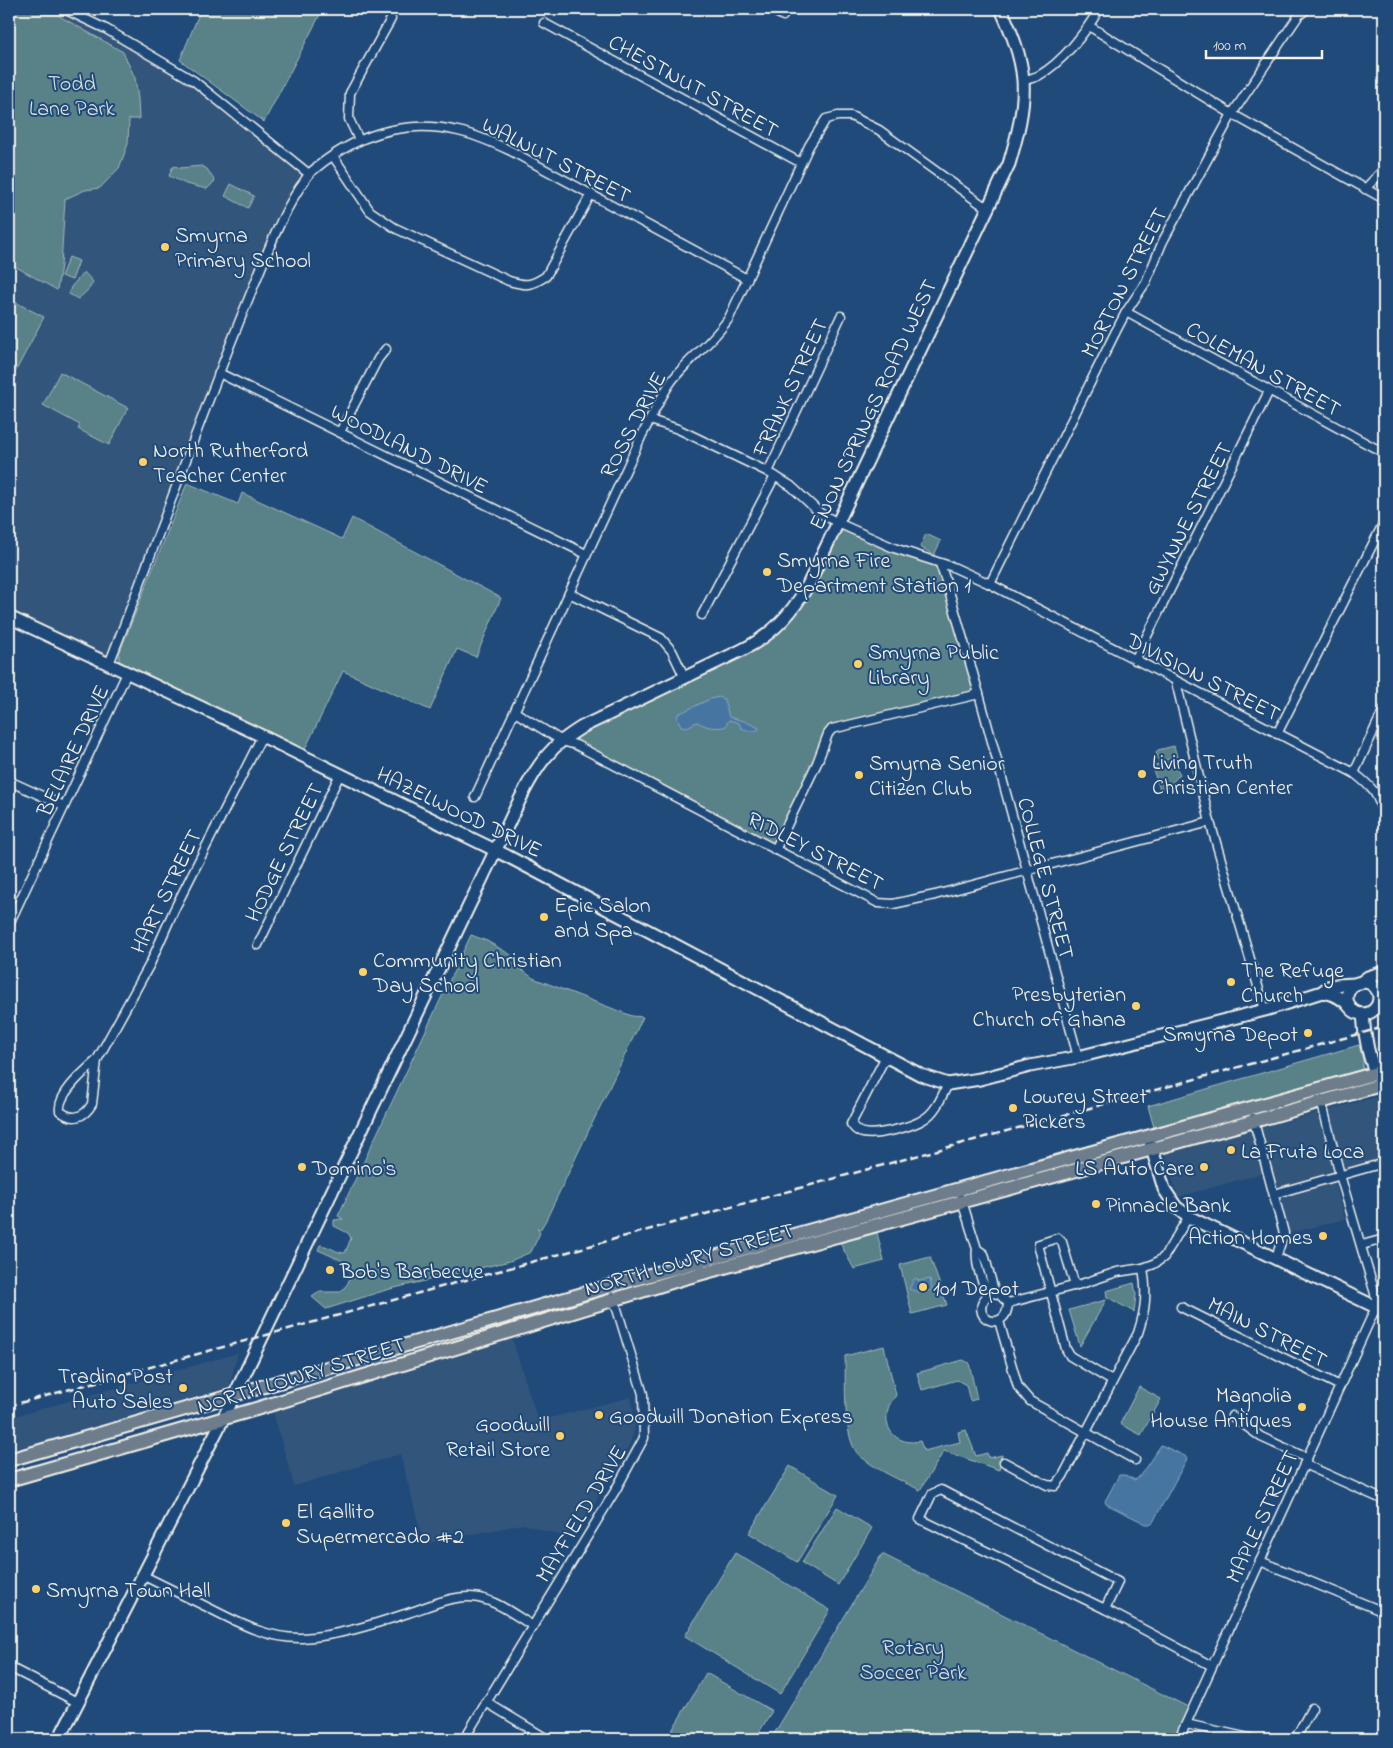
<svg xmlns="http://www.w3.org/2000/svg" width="1393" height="1748" font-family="'Indie Flower',sans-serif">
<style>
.built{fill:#33557c}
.green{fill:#588188;stroke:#a6b9b8}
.water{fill:#4675a2;stroke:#8ca7be}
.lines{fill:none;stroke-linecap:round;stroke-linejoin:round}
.street-casing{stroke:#f4f1e8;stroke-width:11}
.secondary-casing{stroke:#f4f1e8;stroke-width:15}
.primary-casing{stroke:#f4f1e8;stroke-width:16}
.street{stroke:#1f4a7a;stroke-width:8}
.secondary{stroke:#1f4a7a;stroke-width:11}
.primary{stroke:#6d7d8c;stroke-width:12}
.rail{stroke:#f4f1e8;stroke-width:2.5;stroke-dasharray:8 4;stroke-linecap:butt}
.poi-dot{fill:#ffd166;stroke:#1f4a7a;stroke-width:2}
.labels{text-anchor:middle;stroke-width:4;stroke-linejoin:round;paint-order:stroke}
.park-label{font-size:22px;fill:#dde0da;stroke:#1f4a7a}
.street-label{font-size:22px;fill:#f4f1e8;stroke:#1f4a7a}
.poi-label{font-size:22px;fill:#f4f1e8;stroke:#1f4a7a;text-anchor:start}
</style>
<rect width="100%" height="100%" fill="#1f4a7a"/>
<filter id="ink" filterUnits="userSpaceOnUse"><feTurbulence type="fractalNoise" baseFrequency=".02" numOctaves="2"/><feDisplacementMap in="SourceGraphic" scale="10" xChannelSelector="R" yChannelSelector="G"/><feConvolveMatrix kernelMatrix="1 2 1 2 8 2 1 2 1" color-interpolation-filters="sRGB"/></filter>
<g filter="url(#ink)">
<g class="built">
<polygon points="9,9 64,9 194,81 309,174 289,204 109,664 9,617"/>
<polygon points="1384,1095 1384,1159 1332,1173 1345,1219 1286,1234 1263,1173 1178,1197 1165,1154"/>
<polygon points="512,1338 538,1421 631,1397 635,1427 630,1444 573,1539 523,1524 424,1544 400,1454 294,1486 272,1408"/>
<polygon points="238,1353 229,1387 9,1451 9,1418"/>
</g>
<g class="green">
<polygon points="9,9 47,9 123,52 135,78 138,99 139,119 129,119 128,144 119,168 100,188 85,190 65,199 61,265 57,290 9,263"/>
<polygon points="201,9 323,9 264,122 180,60"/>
<polygon points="175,166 180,168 202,166 207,169 215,181 207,189 186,184 169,176 172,168"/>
<polygon points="231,184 254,196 248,208 225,196"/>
<polygon points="69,257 79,261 72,280 61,276"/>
<polygon points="84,272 93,282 89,289 78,299 69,294 71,287"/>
<polygon points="9,299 44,317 11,380 9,378"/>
<polygon points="60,372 128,408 109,445 78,429 80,425 43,405"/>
<polygon points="187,483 238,504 242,493 342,539 352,518 501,598 476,657 457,649 430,710 343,671 304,751 122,665 119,660 119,654"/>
<polygon points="838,523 940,564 979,694 835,728 775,850 562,741 779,625"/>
<polygon points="926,534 941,541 934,555 920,547"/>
<polygon points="1174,746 1177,757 1159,762 1156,752 1158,750"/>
<polygon points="1169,762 1175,766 1180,774 1168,787 1160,789 1153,770 1156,769 1155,765"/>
<path d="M 471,935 L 487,941 L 511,955 L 511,962 L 533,978 L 632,1016 L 643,1017 L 546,1220 L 540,1230 L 537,1228 L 540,1233 L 531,1252 L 510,1261 L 386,1290 L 326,1309 L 312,1297 L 319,1292 L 341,1292 L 348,1283 L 351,1274 L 341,1260 L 318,1250 L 320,1245 C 330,1246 336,1253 345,1253 L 351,1238 L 348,1233 L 334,1226 L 334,1220 L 343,1219 L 338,1216 Z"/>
<polygon points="1359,1045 1363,1060 1362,1073 1155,1131 1148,1106"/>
<polygon points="877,1233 884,1261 854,1269 840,1243"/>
<polygon points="930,1257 947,1305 912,1314 900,1265"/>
<polygon points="1134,1283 1136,1295 1134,1312 1107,1297 1106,1291"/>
<polygon points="1106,1300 1080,1346 1069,1310"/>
<path d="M 884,1346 L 896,1395 C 893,1400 889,1404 888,1409 C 882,1431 899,1446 920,1441 L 924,1451 L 960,1442 L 958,1432 L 966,1430 L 976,1456 L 987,1453 L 989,1458 L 1002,1455 L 999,1470 L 944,1451 L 920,1490 C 900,1480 876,1470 859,1455 C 842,1439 846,1380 845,1356 Z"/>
<polygon points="963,1360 969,1363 977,1399 970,1401 966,1385 957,1380 922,1390 917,1373"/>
<polygon points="1139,1387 1161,1399 1141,1435 1120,1424"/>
<polygon points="790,1466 838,1495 797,1562 749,1533"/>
<polygon points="837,1507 872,1528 838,1585 802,1563"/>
<polygon points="735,1553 830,1610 780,1694 685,1636"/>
<polygon points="882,1554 1190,1708 1175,1739 771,1739"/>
<polygon points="706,1673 772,1711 755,1739 667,1739"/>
</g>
<g class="water">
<path d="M 719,697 L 724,699 L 729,717 L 744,721 L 759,728 L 759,729 C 753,733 747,730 741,728 L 739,723 L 729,720 L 725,727 C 712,728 709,728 697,722 L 687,727 L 681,726 L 677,718 L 678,714 L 710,699 Z"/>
<polygon points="915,1278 919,1281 930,1279 932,1290 921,1293 909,1289"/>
<polygon points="1161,1445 1185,1456 1187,1459 1152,1524 1146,1524 1106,1504 1105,1501 1119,1475 1125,1475 1135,1480 1139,1477"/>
</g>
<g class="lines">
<defs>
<g id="street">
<polyline points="64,9 106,29 194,81 309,174"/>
<polyline points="770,9 783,16"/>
<polyline points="544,23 801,163"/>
<polyline points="1089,26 1232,114 1384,199"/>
<path d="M 1023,81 C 1028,79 1033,78 1038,76 C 1062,63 1086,32 1099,9"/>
<polyline points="359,140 349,119 350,93 391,19"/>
<path d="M 333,156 L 370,211 L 395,228 L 509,281 C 526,286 531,286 546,276 L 591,194"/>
<polyline points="1365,189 1384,169"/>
<polyline points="1126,312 1384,453"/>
<polyline points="219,373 586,554"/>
<path d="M 650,420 L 678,429 L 768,472 L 791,486 L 820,513 L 838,523 L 894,548 L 953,567 L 990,584 L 1354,773 C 1373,788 1378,793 1384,817"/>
<polyline points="340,432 378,359 386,349"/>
<polyline points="768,472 841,316"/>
<polyline points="940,564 947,584 979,694 1078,1057"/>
<polyline points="990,584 1116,331 1126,312 1146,282 1163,241 1232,114 1299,15 1307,9"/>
<polyline points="569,593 661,638 672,651 685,678"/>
<polyline points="702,615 775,476"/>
<polyline points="1135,660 1269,391"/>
<path d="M 109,664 C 159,537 203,408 255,283 C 268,250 281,217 300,187 C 304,182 307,176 311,172 C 353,136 403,118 458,131 C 476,135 494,143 511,151 L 747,279"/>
<polyline points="1176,682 1210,822 1265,1010"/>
<polyline points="515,712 562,741 576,745 878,903 893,904 935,895 1210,822"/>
<polyline points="1277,734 1384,522"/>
<polyline points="1354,773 1384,709"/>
<polyline points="9,781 64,806"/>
<path d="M 475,797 L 642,435 C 651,419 663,391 674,378 C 692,356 713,342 729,318 L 809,146 L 826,119 L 838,116 L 851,116 L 879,130 L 988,209"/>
<polyline points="775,850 817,763 828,734 832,729 979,694"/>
<polyline points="9,924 127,673"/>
<polyline points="258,945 340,774"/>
<path d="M 886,1056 L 851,1124 C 854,1128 857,1132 863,1133 C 877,1136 912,1127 924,1119 C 936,1112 942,1096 948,1084"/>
<path d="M 97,1060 C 86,1070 57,1094 60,1111 C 72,1121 84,1118 92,1104 L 97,1060 L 150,964 L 174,910 L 262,736"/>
<polyline points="1253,1118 1284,1233 1276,1258"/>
<polyline points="1274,1194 1384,1163"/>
<path d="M 961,1198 L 977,1249 C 975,1263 981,1284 990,1293 C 963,1317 1007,1337 1008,1303 L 999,1294 L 990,1293 L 993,1287 L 984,1254 L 977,1249"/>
<polyline points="1362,1245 1384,1239"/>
<polyline points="1143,1268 1154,1264 1164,1257 1189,1216"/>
<polyline points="1075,1286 1062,1242 1058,1238 1039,1244 1039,1248 1066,1349 1070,1356 1112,1381"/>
<polyline points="1181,1307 1340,1386"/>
<polyline points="999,1321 1018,1387 1030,1401 1135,1460"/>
<polyline points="1232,1416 1261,1437 1307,1458"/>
<path d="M 1004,1462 L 1047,1485 L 1055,1486 L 1063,1476 L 1138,1333 C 1146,1309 1147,1293 1143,1268 L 1117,1272 L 1081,1284 L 1008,1303"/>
<polyline points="1304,1464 1384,1500"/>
<polygon points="941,1490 1118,1582 1105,1609 920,1519 932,1494"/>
<polyline points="1260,1561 1384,1612"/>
<path d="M 144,1576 C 164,1586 185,1596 205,1606 C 235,1621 266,1639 302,1638 C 336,1636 372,1625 405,1614 C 428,1607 455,1593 479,1598 C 499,1602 516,1616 533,1626"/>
<polyline points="1105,1609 1212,1666"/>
<polyline points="9,1667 77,1702"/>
<polyline points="486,1702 547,1739"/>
<polyline points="1186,1724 1254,1739"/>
<polyline points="464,1739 615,1491 644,1438 643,1394 613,1296"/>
<polyline points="1179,1739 1376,1307 1376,1297 1340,1175 1321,1100"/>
<polyline points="1295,1739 1312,1708"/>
</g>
<g id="secondary">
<polyline points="9,617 262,736 507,856 921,1075 948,1084 980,1079 1030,1066 1078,1057 1265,1010 1322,992 1328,987 1336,985 1356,984"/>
<circle cx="1363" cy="998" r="16"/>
<polyline points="1360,983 1368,977 1384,972"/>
<path d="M 1322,992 C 1333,994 1342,997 1349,1006"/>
<path d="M 1363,1014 C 1364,1033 1369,1065 1380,1080"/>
<polyline points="1150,1142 1164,1189 1176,1207 1191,1218 1384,1311"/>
<path d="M 59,1739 L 223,1419 L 500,841 C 514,813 530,772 552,750 C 560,741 571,734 582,727 L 742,650 C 771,636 792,614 808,585 L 1009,164 C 1017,137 1025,108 1023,80 C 1021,55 1011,31 1001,9"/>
</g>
<g id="primary">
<polyline points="9,1460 610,1286 1384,1071"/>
<polyline points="9,1480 256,1409 681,1279 1254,1121 1384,1084"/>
</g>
</defs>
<use href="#street" class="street-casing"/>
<use href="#secondary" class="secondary-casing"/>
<use href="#primary" class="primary-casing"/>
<use href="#street" class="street"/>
<use href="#secondary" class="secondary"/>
<use href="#primary" class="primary"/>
<polyline class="rail" points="9,1406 1384,1027"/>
</g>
</g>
<g class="poi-dot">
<circle cx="165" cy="247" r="5"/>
<circle cx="143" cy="462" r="5"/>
<circle cx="767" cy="572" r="5"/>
<circle cx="858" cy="664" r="5"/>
<circle cx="1142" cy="774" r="5"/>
<circle cx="859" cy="775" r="5"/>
<circle cx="544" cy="917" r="5"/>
<circle cx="363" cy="972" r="5"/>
<circle cx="1231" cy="982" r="5"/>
<circle cx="1136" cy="1006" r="5"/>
<circle cx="1308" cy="1033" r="5"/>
<circle cx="1013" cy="1108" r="5"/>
<circle cx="1231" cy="1150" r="5"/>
<circle cx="302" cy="1167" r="5"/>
<circle cx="1204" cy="1167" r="5"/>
<circle cx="1096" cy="1204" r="5"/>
<circle cx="1323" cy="1236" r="5"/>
<circle cx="330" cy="1270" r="5"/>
<circle cx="923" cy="1287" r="5"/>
<circle cx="183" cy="1388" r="5"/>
<circle cx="1302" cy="1407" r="5"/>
<circle cx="599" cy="1415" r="5"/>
<circle cx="560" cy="1436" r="5"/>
<circle cx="286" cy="1523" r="5"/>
<circle cx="36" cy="1589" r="5"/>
</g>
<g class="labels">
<g class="park-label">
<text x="72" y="90">Todd<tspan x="72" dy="25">Lane Park</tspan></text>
<text x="913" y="1654">Rotary<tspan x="913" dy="25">Soccer Park</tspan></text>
</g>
<g class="street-label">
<text transform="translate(694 85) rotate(29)" y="8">CHESTNUT STREET</text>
<text transform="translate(557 159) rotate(27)" y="8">WALNUT STREET</text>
<text transform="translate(1123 282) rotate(-63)" y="8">MORTON STREET</text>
<text transform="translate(1264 368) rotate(29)" y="8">COLEMAN STREET</text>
<text transform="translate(789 387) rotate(-65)" y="8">FRANK STREET</text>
<text transform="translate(872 404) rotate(-65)" y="8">ENON SPRINGS ROAD WEST</text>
<text transform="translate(632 424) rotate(-62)" y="8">ROSS DRIVE</text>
<text transform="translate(410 448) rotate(27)" y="8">WOODLAND DRIVE</text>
<text transform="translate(1187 518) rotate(-63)" y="8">GWYNNE STREET</text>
<text transform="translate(1204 676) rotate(27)" y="8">DIVISION STREET</text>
<text transform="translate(72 750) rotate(-65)" y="8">BELAIRE DRIVE</text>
<text transform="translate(460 811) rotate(26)" y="8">HAZELWOOD DRIVE</text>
<text transform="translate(816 850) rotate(27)" y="8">RIDLEY STREET</text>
<text transform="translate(283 852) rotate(-64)" y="8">HODGE STREET</text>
<text transform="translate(1047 878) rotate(75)" y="8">COLLEGE STREET</text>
<text transform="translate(165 891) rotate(-64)" y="8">HART STREET</text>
<text transform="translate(689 1258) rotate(-16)" y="8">NORTH LOWRY STREET</text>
<text transform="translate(1268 1331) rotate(27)" y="8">MAIN STREET</text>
<text transform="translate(301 1374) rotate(-17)" y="8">NORTH LOWRY STREET</text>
<text transform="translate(580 1513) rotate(-59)" y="8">MAYFIELD DRIVE</text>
<text transform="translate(1261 1516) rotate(-65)" y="8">MAPLE STREET</text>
</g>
<g class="poi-label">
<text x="175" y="242">Smyrna<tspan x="175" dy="25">Primary School</tspan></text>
<text x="153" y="457">North Rutherford<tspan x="153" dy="25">Teacher Center</tspan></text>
<text x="777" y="567">Smyrna Fire<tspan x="777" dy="25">Department Station 1</tspan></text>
<text x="868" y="659">Smyrna Public<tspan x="868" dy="25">Library</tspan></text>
<text x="1152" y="769">Living Truth<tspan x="1152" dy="25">Christian Center</tspan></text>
<text x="869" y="770">Smyrna Senior<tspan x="869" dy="25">Citizen Club</tspan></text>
<text x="554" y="912">Epic Salon<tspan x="554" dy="25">and Spa</tspan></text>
<text x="373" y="967">Community Christian<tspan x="373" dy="25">Day School</tspan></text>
<text x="1241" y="977">The Refuge<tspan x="1241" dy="25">Church</tspan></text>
<text x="1126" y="1001" text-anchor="end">Presbyterian<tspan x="1126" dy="25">Church of Ghana</tspan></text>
<text x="1298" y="1041" text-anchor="end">Smyrna Depot</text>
<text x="1023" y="1103">Lowrey Street<tspan x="1023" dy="25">Pickers</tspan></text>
<text x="1241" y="1158">La Fruta Loca</text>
<text x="312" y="1175">Domino's</text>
<text x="1194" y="1175" text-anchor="end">LS Auto Care</text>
<text x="1106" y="1212">Pinnacle Bank</text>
<text x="1313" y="1244" text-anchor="end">Action Homes</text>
<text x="340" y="1278">Bob's Barbecue</text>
<text x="933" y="1295">101 Depot</text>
<text x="173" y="1383" text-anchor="end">Trading Post<tspan x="173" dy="25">Auto Sales</tspan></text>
<text x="1292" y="1402" text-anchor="end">Magnolia<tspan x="1292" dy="25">House Antiques</tspan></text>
<text x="609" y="1423">Goodwill Donation Express</text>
<text x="550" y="1431" text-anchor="end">Goodwill<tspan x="550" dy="25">Retail Store</tspan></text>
<text x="296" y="1518">El Gallito<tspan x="296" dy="25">Supermercado #2</tspan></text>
<text x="46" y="1597">Smyrna Town Hall</text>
</g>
</g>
<rect width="1393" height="1748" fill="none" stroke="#1f4a7a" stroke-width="30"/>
<rect x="15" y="15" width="1363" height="1718" fill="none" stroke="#f4f1e8" stroke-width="2" filter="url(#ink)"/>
<path d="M1206 50v8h116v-8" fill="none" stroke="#f4f1e8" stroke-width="2.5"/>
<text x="1213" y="50" font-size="15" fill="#f4f1e8" stroke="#1f4a7a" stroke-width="4" paint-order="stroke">100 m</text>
</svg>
